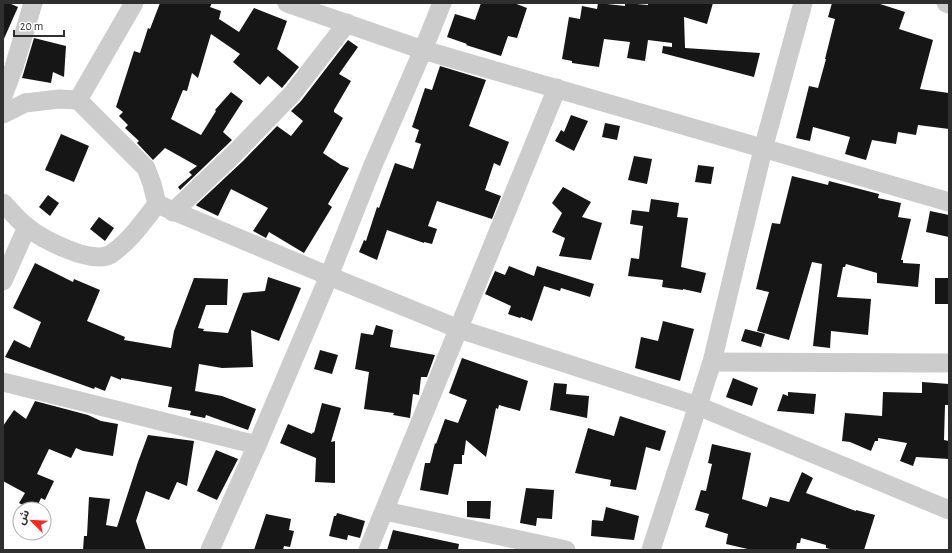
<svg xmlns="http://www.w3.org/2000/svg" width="952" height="553" font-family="'Alegreya Sans','Noto Sans Arabic',sans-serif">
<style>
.building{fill:#161616}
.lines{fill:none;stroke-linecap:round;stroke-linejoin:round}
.street{stroke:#ccc;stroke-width:19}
</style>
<rect width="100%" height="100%" fill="#fff"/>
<g class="building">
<polygon points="3,3 9,3 18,7 3,41"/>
<polygon points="160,3 212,3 210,7 221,11 219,19 239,32 254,8 287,21 277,49 299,67 282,88 268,76 260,85 233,62 240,54 211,34 198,78 192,73 187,91 183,90 171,119 201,135 216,111 215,110 231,92 243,101 223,132 232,140 180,190 178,187 192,175 189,172 197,166 165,148 153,160 137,143 139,141 125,128 128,125 119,116 123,112 116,107 134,51 140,53 148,28 150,29"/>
<polygon points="481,3 514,3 527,8 517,38 508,36 501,56 466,45 467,44 447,37 455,14 475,20"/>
<polygon points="598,3 625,6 625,3 648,5 648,3 713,3 707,24 684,17 685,48 760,53 754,77 662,53 663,46 672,47 672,43 648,40 645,61 627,58 630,42 604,39 599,67 572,63 572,61 562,59 569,17 580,19 582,6 597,9"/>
<polygon points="832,3 877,3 905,12 899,29 933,40 920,89 949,93 949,129 918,125 916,135 898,132 896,144 872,140 866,160 845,154 850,137 813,127 810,141 796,138 809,86 818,88 826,59 825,59 835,19 828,17"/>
<polygon points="34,38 66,46 64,77 53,72 51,83 22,78"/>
<polygon points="348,40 358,47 339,74 351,81 334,110 334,112 343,118 323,153 341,165 349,168 328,204 332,207 304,253 269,232 266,238 253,231 268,208 231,189 218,216 197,206 196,205 243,161 277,126 291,136 303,121 291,111 301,101"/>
<polygon points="440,66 486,80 469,126 509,142 500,166 494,163 485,190 501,196 492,219 437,201 428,226 437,229 432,244 424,242 424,243 387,230 377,260 359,252 364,240 366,241 377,207 379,208 395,163 413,169 421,144 415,142 419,130 412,127 425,88 432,90"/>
<polygon points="571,115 588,121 574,151 555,141 561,130 564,132"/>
<polygon points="605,123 620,126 617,140 602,137"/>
<polygon points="61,134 89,146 74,182 45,170"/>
<polygon points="634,156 652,159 647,184 628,180"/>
<polygon points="698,165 714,167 711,184 695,182"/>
<polygon points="792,176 828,185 829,181 879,194 878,198 901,203 898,217 911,219 901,260 903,260 903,263 920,264 918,287 877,283 877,273 846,264 845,267 843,267 837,297 871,299 868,335 831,331 830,348 813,346 822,264 812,262 789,340 757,331 769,292 756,289 772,223 780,224"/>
<polygon points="563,187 591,202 582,217 602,223 591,260 559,256 565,238 552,232 562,213 552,203"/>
<polygon points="48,195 59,203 50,216 39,207"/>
<polygon points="651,199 679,203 677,217 688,218 681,267 706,273 701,293 683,289 683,290 662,287 663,280 628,276 631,258 639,259 642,233 643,226 630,224 632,210 649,212"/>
<polygon points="930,211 949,215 949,237 926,232"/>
<polygon points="99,217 114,228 105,241 90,229"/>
<polygon points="35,263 73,282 74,279 100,290 87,321 125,337 124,340 171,348 174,331 194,278 228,279 227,305 206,305 198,328 204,329 203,331 228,333 243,293 265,291 268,277 301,288 279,341 251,330 253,367 222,368 199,364 195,391 222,396 256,409 248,430 206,415 205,418 190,415 191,411 168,407 172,387 121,378 121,380 111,376 105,391 95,387 94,389 5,357 14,340 30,348 41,322 13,308"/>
<polygon points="509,266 534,276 537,266 594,284 590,297 561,288 560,291 544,286 532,321 521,317 520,318 508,314 511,306 485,294 495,271 505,275"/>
<rect x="935" y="278" width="14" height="26"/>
<polygon points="663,321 694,329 680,381 635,368 641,337 658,341"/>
<polygon points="376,325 393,330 390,347 435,355 427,377 421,377 419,395 413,394 410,418 393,415 394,413 364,409 369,372 355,369 361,333 373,335"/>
<polygon points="745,329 765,334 761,347 741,341"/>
<polygon points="320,350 338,355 332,374 314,369"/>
<polygon points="462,358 528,381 520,411 499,405 498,409 496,408 486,457 466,440 464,455 462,455 462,464 454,464 448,495 420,490 425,463 430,463 435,443 436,444 445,419 458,423 467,400 449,393"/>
<polygon points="733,378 758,388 752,406 726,397"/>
<polygon points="922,382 949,384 949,405 945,405 944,440 949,441 949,459 916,457 913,466 900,461 907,443 878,438 878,441 875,441 871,451 850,442 842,441 845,413 882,416 883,392 922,393"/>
<polygon points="554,383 567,384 566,394 589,396 587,418 550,410"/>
<polygon points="788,392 816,394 814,414 777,411 783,394 788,396"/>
<polygon points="35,401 88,415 101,421 118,424 113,456 83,451 76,448 71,458 49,449 37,474 54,481 45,500 41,498 36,509 30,509 19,503 25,493 3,481 3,426 14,410 26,419"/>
<polygon points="322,403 341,408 331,442 335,441 335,483 315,482 316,458 280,443 288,424 312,434 313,432 314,433"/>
<polygon points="620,416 666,431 660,451 646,447 636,490 610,486 611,480 575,473 588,428 614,436"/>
<polygon points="148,435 194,441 187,486 177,482 169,500 146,491 136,521 146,550 83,550 84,536 87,536 89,497 110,499 106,525 117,527 138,462"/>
<polygon points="712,444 751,453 742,499 767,507 770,497 789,502 802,472 813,478 806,493 856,511 856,510 875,515 864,550 834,550 826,548 826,545 801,538 800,543 797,543 796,550 752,550 726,544 728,534 705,527 709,514 695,510 701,490 706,491 712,464 708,463"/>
<polygon points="216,450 238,459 217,500 197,491"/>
<polygon points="526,488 554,490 552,519 537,518 536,526 520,523"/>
<polygon points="467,501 491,501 490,519 467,517"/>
<polygon points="606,507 639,516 634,540 591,536 592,520 603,521"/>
<polygon points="337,513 365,521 360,538 348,535 347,540 329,536 334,516 336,516"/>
<polygon points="266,514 291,519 289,530 294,531 290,547 284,546 283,550 254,550"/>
<polygon points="393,530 459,544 458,550 387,550"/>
</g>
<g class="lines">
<g class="street">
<polyline points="287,3 423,50 949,202"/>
<polyline points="946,3 949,4"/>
<polyline points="3,96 14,67 33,3"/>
<polyline points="3,114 25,103 59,99 78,100 134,3"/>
<path d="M 3,203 C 11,211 18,220 27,227 C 42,239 93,266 111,254 C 130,241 143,222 157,204 L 152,184 L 146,168 L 78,100"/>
<polyline points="157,204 329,276 459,329 698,406 949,510"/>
<polyline points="173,212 235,153 292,94 347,23"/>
<polyline points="3,281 27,227"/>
<polyline points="712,362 949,363"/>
<polyline points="3,382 257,445"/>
<polyline points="385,511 566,550"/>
<polyline points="210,550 257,445 329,276 373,165 423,50 442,3"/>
<polyline points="368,550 557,88"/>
<polyline points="651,550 712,362 763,149 803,3"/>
</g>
</g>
<rect width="952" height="553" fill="none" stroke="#2f2f2f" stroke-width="8"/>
<g transform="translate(32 521) rotate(294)"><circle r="19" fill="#ffffff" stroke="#acacac"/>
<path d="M0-3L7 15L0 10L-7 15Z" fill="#f42a23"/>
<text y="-6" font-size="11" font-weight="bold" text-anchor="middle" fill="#2f2f2f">ش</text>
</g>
<path d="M14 30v6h50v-6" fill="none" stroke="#2f2f2f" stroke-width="2"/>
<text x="20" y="30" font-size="12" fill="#2f2f2f" stroke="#ffffff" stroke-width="3" paint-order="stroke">20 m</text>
</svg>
